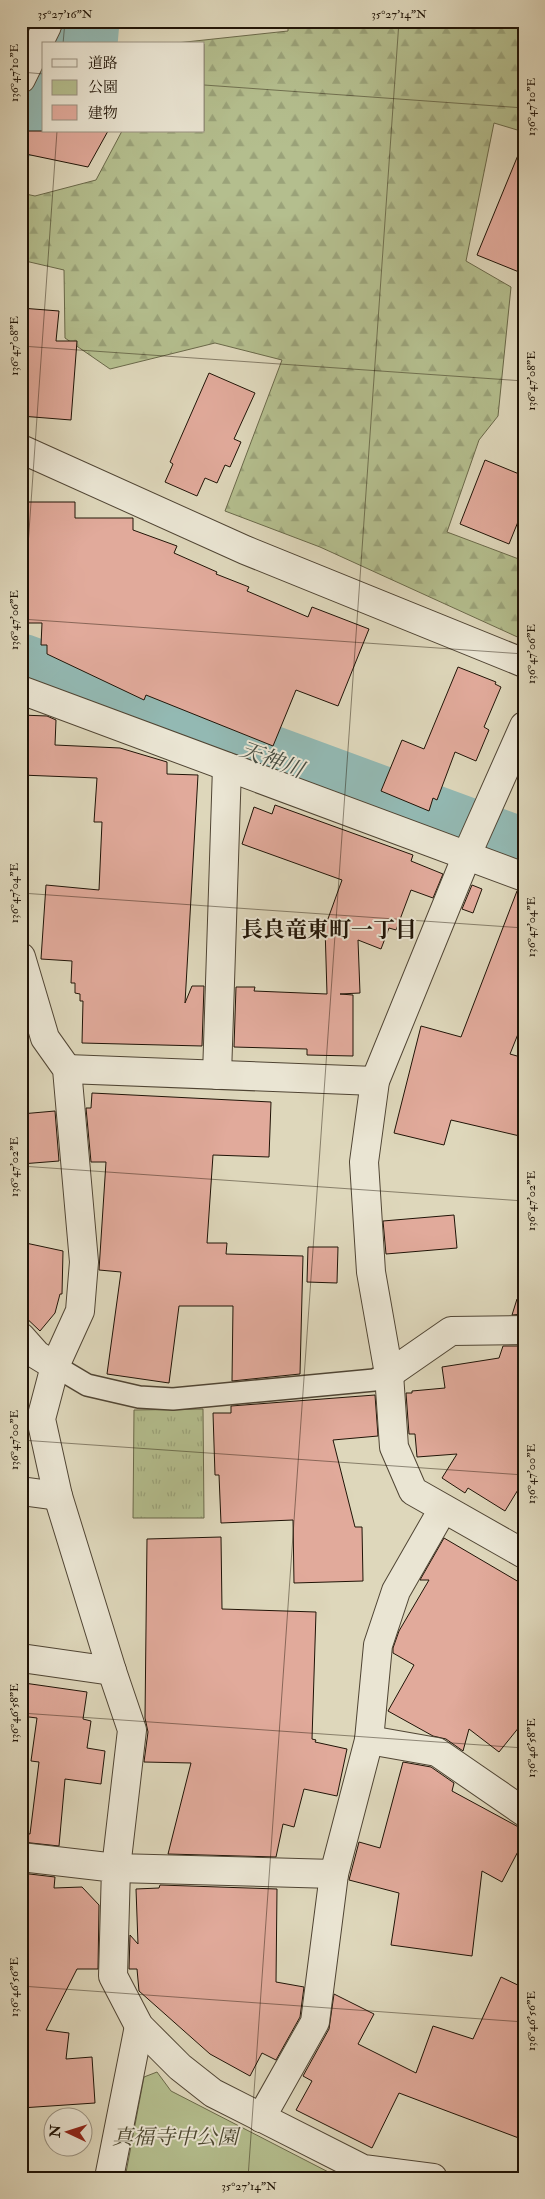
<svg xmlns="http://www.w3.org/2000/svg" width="545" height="2199" font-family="'IM FELL Double Pica','Noto Serif JP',serif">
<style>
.grass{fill:url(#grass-tufts);stroke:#6a694a}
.forest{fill:url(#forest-firs);stroke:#6a694a}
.park{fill:#b4be8e;stroke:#6a694a}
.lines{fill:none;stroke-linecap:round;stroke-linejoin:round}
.river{stroke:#93b9b3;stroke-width:65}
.building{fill:#e1aa9b;stroke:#201407}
.lane-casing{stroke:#504534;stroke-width:24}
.street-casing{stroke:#504534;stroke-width:30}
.lane{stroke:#eae5d3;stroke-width:21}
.street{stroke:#eae5d3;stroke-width:28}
.ticks{fill:none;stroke:#201407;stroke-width:1;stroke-opacity:0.45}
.labels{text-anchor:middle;stroke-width:4;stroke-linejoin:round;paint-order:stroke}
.park-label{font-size:21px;font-style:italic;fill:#4c4730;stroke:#eae5d3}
.water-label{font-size:22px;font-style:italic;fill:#484e43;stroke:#eae5d3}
.neighbourhood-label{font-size:22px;font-weight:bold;fill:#201407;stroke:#eae5d3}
.neatline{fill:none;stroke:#201407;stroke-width:2}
.ticks-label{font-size:12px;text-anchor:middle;fill:#201407}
</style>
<defs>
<pattern id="grass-tufts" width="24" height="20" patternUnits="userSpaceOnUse" patternTransform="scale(1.25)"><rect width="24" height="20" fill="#b4be8e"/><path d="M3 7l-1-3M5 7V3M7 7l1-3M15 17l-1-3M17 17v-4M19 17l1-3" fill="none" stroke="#9aa279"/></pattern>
<pattern id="forest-firs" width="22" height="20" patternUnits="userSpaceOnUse" patternTransform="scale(1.25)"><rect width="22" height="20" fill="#b4be8e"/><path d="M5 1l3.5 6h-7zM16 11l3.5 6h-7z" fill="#9aa279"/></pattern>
</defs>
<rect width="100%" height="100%" fill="#ded7bb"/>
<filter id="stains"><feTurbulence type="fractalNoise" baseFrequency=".004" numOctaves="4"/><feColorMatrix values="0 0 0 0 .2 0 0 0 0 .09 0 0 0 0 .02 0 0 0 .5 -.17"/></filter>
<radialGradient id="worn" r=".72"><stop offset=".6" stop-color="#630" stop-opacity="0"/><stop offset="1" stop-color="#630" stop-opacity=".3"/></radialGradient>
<polygon class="grass" points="203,1409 204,1518 133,1518 134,1410"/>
<polygon class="forest" points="288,21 524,21 524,132 494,123 466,261 511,287 498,416 479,440 447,532 524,561 524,640 320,547 225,511 282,360 215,343 110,369 65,338 64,270 21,260 21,193 35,196 96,180 122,131 204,131 204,44 167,44 288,31"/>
<polygon class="park" points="157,2072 171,2091 340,2178 125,2178 144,2077"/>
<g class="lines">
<g class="river">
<polyline points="85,44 87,21"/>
<polyline points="21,125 25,102 44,87"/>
<polyline points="21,666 524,851"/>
</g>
</g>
<g class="building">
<polygon points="21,131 108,131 88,167 21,153"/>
<polygon points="523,143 524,143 524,274 477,255"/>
<polygon points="21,308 59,311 56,341 77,341 71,420 21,416"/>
<polygon points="209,373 255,393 234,439 241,442 230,467 225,465 217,483 205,478 197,496 165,482 173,464 170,462"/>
<polygon points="485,460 524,476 524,507 509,544 460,524"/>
<polygon points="21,502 75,502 75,518 133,518 133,530 177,546 174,553 217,572 216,574 249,587 247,591 308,617 312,607 369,629 338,706 296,690 273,746 146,695 144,700 47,654 47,645 41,645 42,623 27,623 27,592 21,592"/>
<polygon points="458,667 496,682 495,684 501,687 484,727 489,730 476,761 455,752 437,800 433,798 429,811 381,791 402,740 424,749"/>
<polygon points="21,715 47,716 56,720 55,745 120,748 167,762 167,774 198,775 185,1003 192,986 204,986 202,1046 82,1043 83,1001 80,1001 80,994 75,993 75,983 71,983 72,961 41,959 46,885 99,890 102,822 94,822 97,778 21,775"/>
<polygon points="275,805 413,855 411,861 443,874 433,898 411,890 396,930 389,928 381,949 358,940 360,993 340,994 353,995 353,1056 307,1055 307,1049 234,1047 236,987 255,987 254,991 327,994 325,927 342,880 242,844 254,807 272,814"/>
<polygon points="472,885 482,889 473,913 462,909"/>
<polygon points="517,891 524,892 524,1019 510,1054 524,1058 524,1137 451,1120 444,1145 394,1133 421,1026 461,1037"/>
<polygon points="92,1093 271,1102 269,1157 213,1155 207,1243 227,1243 226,1254 303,1256 300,1374 232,1381 233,1306 179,1306 169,1383 107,1374 121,1272 99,1270 106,1162 91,1162 86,1108 91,1108"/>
<polygon points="55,1111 59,1161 21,1164 21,1114"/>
<polygon points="454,1215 457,1248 386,1254 383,1221"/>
<polygon points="21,1242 63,1251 62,1294 60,1294 55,1313 40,1331 21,1313"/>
<polygon points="308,1247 338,1247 337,1283 307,1282"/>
<polygon points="517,1299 524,1300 524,1314 512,1315"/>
<polygon points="503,1346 524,1346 524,1480 505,1511 468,1488 465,1493 442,1478 457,1454 417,1457 415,1434 409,1434 406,1393 412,1393 412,1391 445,1388 442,1367 499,1358"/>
<polygon points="375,1395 378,1436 333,1440 355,1527 362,1527 363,1581 294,1583 293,1520 221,1523 219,1475 215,1475 213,1413 231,1413 231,1406"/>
<polygon points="221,1537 222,1609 316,1612 312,1739 316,1740 315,1742 347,1749 337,1796 304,1789 294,1827 283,1824 276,1857 168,1854 191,1763 144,1762 148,1732 145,1718 147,1539"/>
<polygon points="444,1538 524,1585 524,1721 499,1752 469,1729 463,1751 446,1739 433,1736 388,1711 414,1665 393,1653 393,1648 399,1631 429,1580 420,1580"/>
<polygon points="24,1683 87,1692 83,1719 91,1721 87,1748 105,1751 101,1784 65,1779 59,1846 22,1842 22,1833 30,1834 39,1762 31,1761 37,1718 21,1716"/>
<polygon points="403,1762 431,1767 454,1783 452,1791 524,1830 524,1840 502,1882 482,1871 472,1956 391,1945 399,1893 349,1880 359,1842 380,1848"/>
<polygon points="21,1873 55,1877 54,1888 82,1887 99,1905 98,1969 77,1969 46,2030 69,2033 66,2059 92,2057 95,2103 21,2108"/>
<polygon points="160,1885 277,1889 276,1982 304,1987 300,2017 276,2060 262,2053 250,2076 210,2054 139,1991 137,1969 129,1969 130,1935 138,1944 136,1889 159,1888"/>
<polygon points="501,1977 524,1988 524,2140 399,2093 372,2148 296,2110 312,2081 303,2076 329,2029 334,1994 374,2014 358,2044 416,2073 433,2026 473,2039"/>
</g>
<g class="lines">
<defs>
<polyline id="lane" points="55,1366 87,1385 139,1397 173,1399 374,1380 389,1374"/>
<g id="street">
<polyline points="21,79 47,26 47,21"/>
<polyline points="21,449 245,550 524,663"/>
<polyline points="21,690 524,877"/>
<polyline points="524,726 472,843 375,1081 364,1162 371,1272 389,1374 394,1447 413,1491 524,1554"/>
<polyline points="21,957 45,1038 67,1069 84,1262 80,1311 55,1366 41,1419 58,1496 112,1671 132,1730 116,1868 334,1874"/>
<polyline points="67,1069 375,1081"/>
<polyline points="217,1075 227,767"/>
<polyline points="21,1337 37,1355 55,1366"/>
<polyline points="389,1374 451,1331 524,1330"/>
<polyline points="21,1491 58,1496"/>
<polyline points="21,1658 112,1671"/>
<polyline points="369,1740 437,1752 524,1812"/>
<polyline points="21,1857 116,1868 113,1976 139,2026 180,2067 213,2093 363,2169 433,2178"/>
<polyline points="261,2118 315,2022 334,1874 369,1740 378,1645 396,1591 443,1509"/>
<polyline points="109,2178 139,2026"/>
</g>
</defs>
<use href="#lane" class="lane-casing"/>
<use href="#street" class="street-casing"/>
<use href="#lane" class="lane"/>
<use href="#street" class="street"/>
</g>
<path class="ticks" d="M 63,44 L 65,21M 21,72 L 44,74M 204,85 L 524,108M 21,346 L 524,381M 21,619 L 524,654M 21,646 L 57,131M 21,893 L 524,928M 21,1166 L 524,1201M 21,1440 L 524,1475M 21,1713 L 524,1748M 21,1986 L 524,2022M 248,2178 L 399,21"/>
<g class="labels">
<g class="park-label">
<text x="175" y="2144">真福寺中公園</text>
</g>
<g class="water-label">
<text transform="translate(272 759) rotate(20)" y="8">天神川</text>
</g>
<g class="neighbourhood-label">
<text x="329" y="937">長良竜東町一丁目</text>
</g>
</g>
<rect width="545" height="2199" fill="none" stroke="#ded7bb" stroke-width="55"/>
<rect x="42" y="42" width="162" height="90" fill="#eae5d3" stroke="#999181"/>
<rect x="52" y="59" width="25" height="8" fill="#eae5d3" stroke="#999181"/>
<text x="88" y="68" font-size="15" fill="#201407">道路</text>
<rect x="52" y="80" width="25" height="15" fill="#b4be8e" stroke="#999181"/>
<text x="88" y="92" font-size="15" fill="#201407">公園</text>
<rect x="52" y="105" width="25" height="15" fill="#e1aa9b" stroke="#999181"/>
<text x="88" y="118" font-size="15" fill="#201407">建物</text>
<g transform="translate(68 2132) rotate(274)"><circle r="24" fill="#eae5d3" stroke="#999181"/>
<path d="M0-4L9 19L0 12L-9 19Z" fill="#8f2418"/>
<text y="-8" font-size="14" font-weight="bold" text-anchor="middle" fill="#201407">N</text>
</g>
<rect x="28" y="28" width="490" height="2144" class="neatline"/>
<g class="ticks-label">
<text x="65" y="18">35°27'16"N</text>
<text x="399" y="18">35°27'14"N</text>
<text transform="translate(14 73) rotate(-90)" y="4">136°47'10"E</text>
<text transform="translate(531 107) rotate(-90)" y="4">136°47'10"E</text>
<text transform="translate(14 346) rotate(-90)" y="4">136°47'08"E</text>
<text transform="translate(531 381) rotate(-90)" y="4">136°47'08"E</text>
<text transform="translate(14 620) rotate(-90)" y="4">136°47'06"E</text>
<text transform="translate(531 654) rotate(-90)" y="4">136°47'06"E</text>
<text transform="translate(14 893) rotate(-90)" y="4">136°47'04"E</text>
<text transform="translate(531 927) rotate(-90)" y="4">136°47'04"E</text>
<text transform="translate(14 1167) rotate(-90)" y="4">136°47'02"E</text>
<text transform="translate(531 1201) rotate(-90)" y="4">136°47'02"E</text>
<text transform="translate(14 1440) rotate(-90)" y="4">136°47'00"E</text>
<text transform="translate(531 1474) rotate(-90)" y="4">136°47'00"E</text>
<text transform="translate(14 1713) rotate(-90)" y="4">136°46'58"E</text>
<text transform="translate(531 1748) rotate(-90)" y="4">136°46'58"E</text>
<text transform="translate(14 1987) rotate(-90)" y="4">136°46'56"E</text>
<text transform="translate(531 2021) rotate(-90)" y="4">136°46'56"E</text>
<text x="249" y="2190">35°27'14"N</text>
</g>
<rect width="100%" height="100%" filter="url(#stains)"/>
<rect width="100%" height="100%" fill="url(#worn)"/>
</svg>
